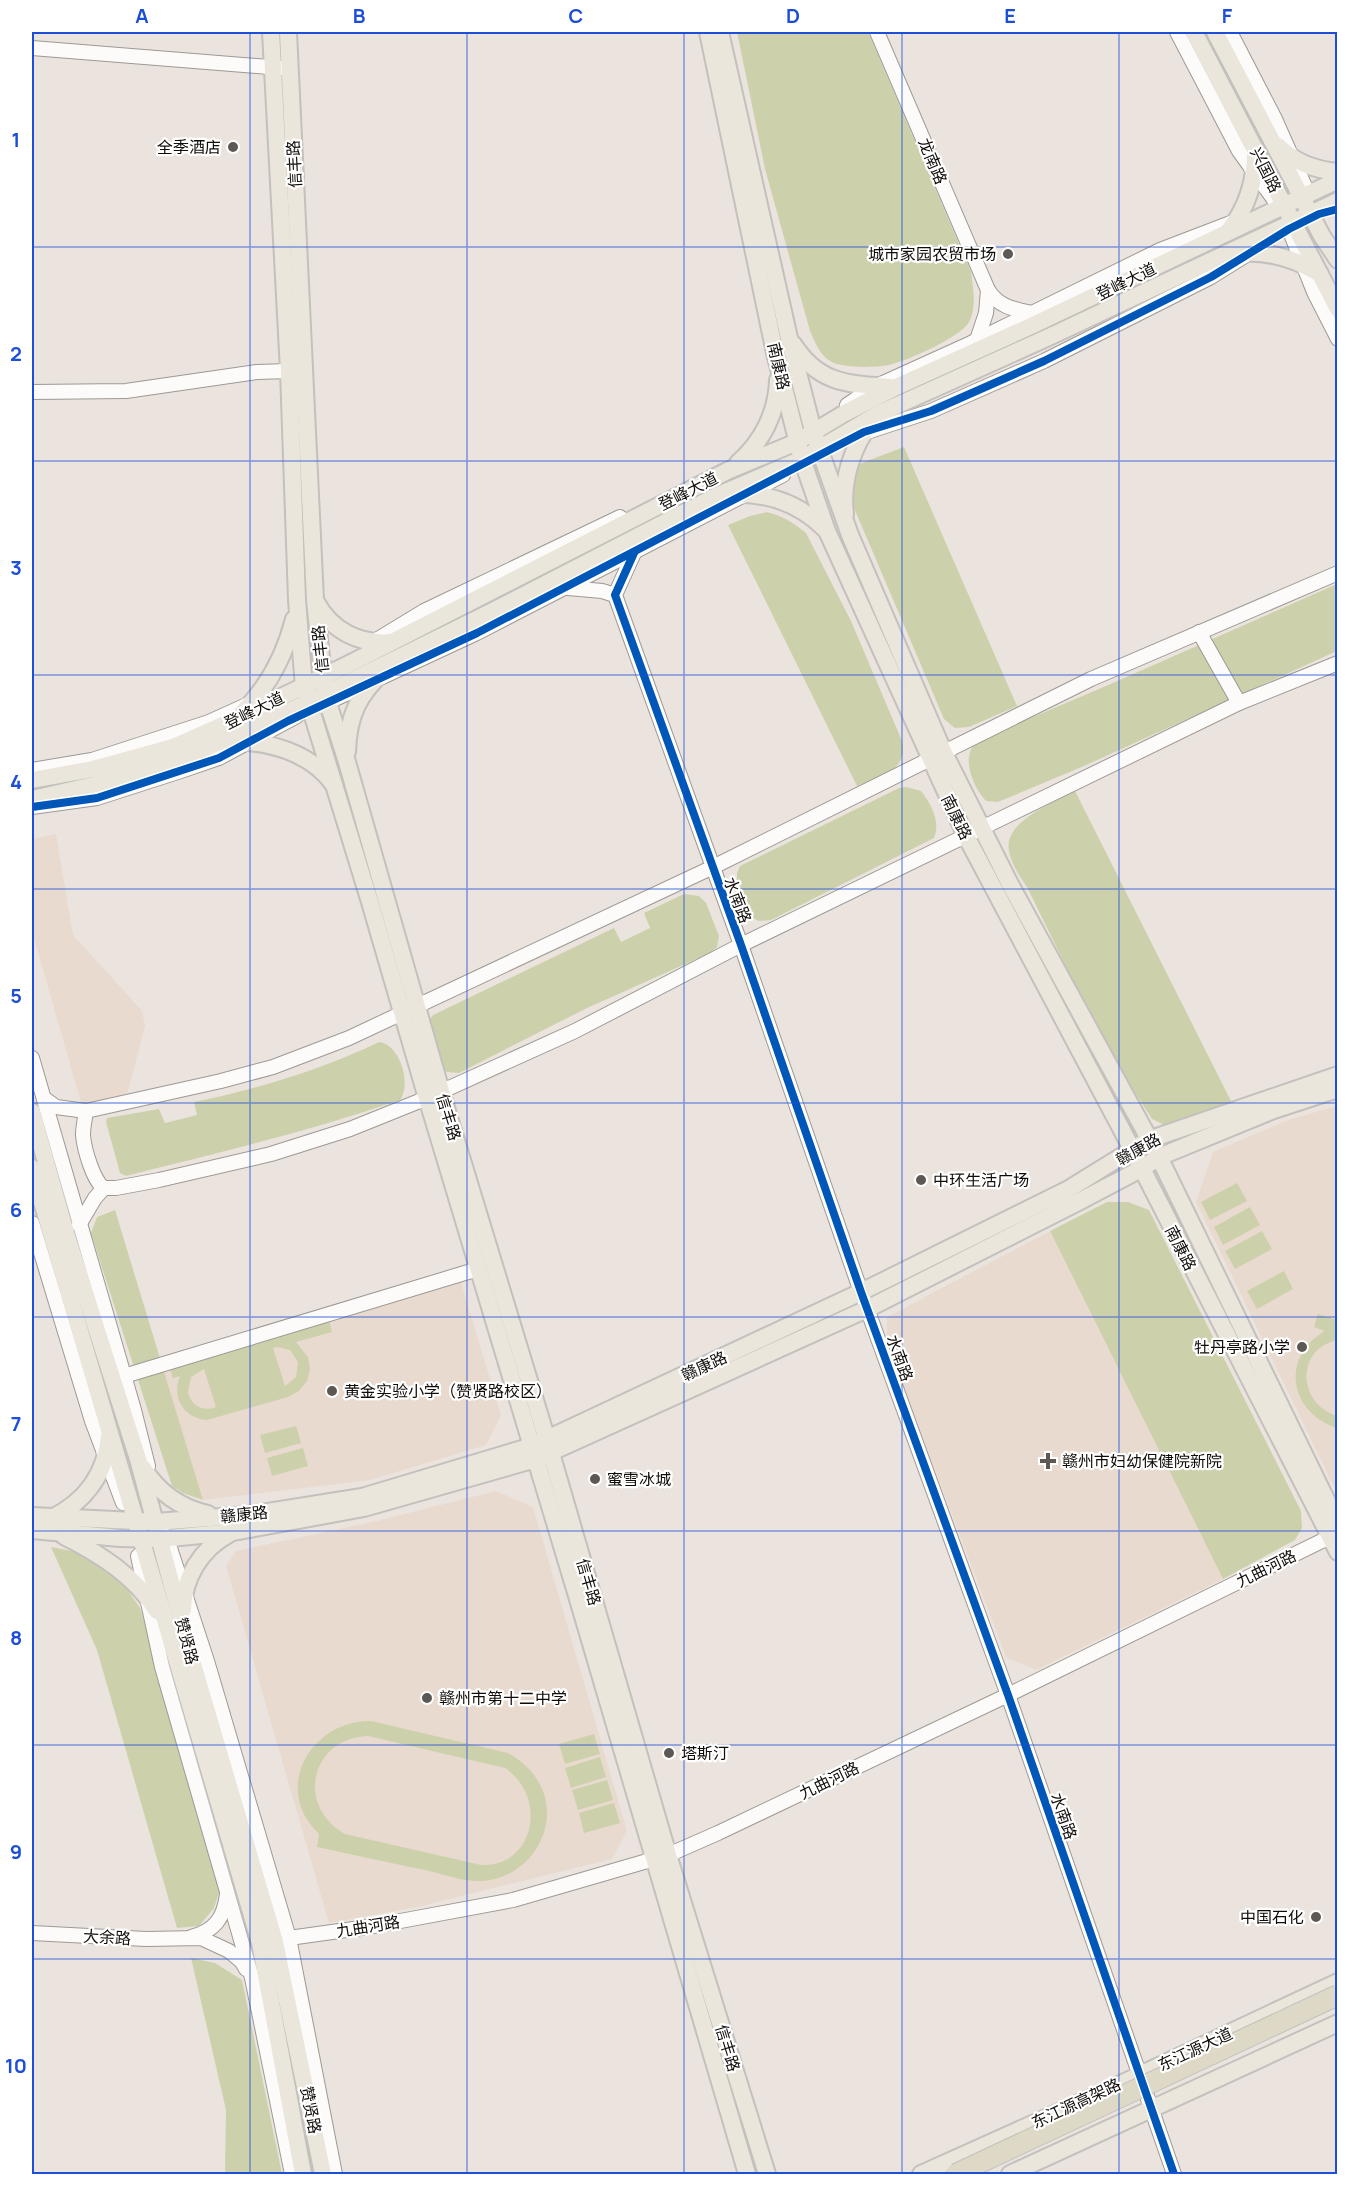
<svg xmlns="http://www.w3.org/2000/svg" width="1369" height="2206" font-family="Manrope,'Noto Sans SC',sans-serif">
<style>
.built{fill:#e8dace}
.green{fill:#cdd1ab;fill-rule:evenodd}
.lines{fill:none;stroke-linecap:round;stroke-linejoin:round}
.minor-casing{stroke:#9d9994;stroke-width:16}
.major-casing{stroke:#c3c0bd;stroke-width:20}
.minor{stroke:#fcfbfa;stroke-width:14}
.major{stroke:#eae6db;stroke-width:16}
.highway-bridge-casing{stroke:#c3c0bd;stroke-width:22;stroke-linecap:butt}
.highway-bridge{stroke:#ded8c6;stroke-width:20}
.cycleway-casing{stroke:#fff;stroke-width:11}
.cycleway{stroke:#0057b8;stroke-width:8}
.grid{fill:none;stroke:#1d4ed8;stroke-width:1.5;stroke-opacity:0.55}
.poi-dot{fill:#5d5854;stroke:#fff;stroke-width:2}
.labels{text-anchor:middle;stroke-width:4.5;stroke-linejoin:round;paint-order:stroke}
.poi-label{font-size:16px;fill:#100c09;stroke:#fff;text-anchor:start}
.street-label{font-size:16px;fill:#100c09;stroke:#fff}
.neatline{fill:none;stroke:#1d4ed8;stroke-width:2}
.grid-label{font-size:20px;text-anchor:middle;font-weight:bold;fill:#1d4ed8}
</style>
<rect width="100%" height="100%" fill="#ebe4de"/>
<g class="built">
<polygon points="56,834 73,935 142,1011 145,1026 127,1095 82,1106 32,931 32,839"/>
<polygon points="1337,1106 1337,1493 1196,1202 1213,1152 1288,1120"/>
<polygon points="1050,1231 1223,1579 1036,1670 1006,1657 887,1343 887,1317"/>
<polygon points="460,1279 501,1415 486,1445 370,1480 203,1500 162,1366"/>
<polygon points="496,1491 533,1507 627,1831 612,1859 417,1907 329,1923 226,1566 236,1551 377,1521"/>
</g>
<g class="green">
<path d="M 737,32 L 868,32 L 971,272 C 973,287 977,308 969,322 C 961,337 907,361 889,365 C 877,368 840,368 830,361 C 819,354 815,342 810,331 L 765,169 Z"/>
<polygon points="904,447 1017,706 969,727 955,728 944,719 851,501 856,467 864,462"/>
<path d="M 767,512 C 783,516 794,523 806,533 L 851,621 L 902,741 C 909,771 879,776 857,786 L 728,525 L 750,516 Z"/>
<path d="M 1337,584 L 1337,651 L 1084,766 L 998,802 L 986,801 C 972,786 959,754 979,740 L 1106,686 Z"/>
<path d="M 906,787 L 921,791 C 931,804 941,822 934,838 L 771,920 L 759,921 L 753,918 L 737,879 L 737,873 L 740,866 L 899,788 Z"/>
<path d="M 1075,791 L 1234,1107 L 1174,1130 L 1152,1119 L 1104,1044 L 1028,889 C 1021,877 1011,865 1009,851 C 1003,821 1054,803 1075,791 Z"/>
<polygon points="684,894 699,896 706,903 719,936 717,947 710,953 585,1009 459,1073 447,1072 442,1068 428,1022 433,1015 614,928 621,942 650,928 644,913"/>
<path d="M 379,1042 C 400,1044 412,1084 400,1100 C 310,1131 218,1153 126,1176 L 120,1173 L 106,1122 L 107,1118 L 159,1109 L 165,1123 L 197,1115 L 194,1102 C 257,1089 321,1070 379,1042 Z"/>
<polygon points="1237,1183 1247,1201 1210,1220 1201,1202"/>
<polygon points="1107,1202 1128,1202 1149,1210 1301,1511 1302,1528 1295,1540 1223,1579 1050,1231"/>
<polygon points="1250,1207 1260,1225 1223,1245 1214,1227"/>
<polygon points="115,1210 203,1500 183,1493 172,1486 91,1233 97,1217"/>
<polygon points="1262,1231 1272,1249 1235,1269 1225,1251"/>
<polygon points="1284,1271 1293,1289 1257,1309 1247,1291"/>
<path d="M 1318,1314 L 1337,1320 L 1337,1340 C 1296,1349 1297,1403 1337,1416 L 1337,1428 C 1289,1412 1280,1357 1325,1331 L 1314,1327 Z"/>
<path d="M 329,1319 L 332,1332 L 296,1342 L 308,1357 L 310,1369 L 307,1381 L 299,1391 L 288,1397 L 207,1420 C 184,1418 171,1398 180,1376 L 173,1378 L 169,1367 ZM 277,1347 L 290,1350 L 298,1362 L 296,1377 L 285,1386 L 273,1348 ZM 204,1369 L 216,1407 C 203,1412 191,1406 188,1392 L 191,1377 Z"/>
<polygon points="296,1426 301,1443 265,1453 260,1435"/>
<polygon points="303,1448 308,1466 272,1476 267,1458"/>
<polygon points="51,1547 82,1553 123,1583 140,1608 221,1886 214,1908 199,1926 177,1928 97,1650"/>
<path d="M 371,1721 L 508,1753 C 530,1765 546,1785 547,1811 C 548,1847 519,1879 482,1881 C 465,1882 446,1875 429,1871 C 391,1863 354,1855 317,1847 L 319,1834 C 271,1789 311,1720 371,1721 ZM 368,1736 L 505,1768 C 548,1797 535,1867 481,1865 L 345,1834 C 295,1806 311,1738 368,1736 Z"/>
<polygon points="594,1734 600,1754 565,1764 559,1744"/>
<polygon points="600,1757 606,1777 571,1788 565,1768"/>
<polygon points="607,1780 613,1800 578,1810 572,1790"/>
<polygon points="614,1803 620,1823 584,1833 579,1813"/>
<polygon points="191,1958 215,1963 242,1980 282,2174 225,2174 226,2110"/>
</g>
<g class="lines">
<defs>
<g id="minor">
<path d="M 877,32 L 988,290 C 999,307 1013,309 1032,313"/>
<polyline points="1177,32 1239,151 1275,201"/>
<polyline points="1230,32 1275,119 1307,191"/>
<polyline points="32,48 281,68"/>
<polyline points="1291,234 1314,292 1338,339"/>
<polyline points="977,340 986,313 988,290"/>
<polyline points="32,392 126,391 257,372 289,371"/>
<polyline points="847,405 874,387 971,343 1160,250 1233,222"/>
<polyline points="861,434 931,411 1044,361 1211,277 1251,252"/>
<polyline points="634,553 615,595 741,945 861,1292 1008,1695 1174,2174"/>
<polyline points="568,588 602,591 615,595"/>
<polyline points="1199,632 1239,703"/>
<polyline points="373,642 424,611 620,517"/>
<polyline points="320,706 477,633 783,475"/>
<polyline points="32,770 92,760 209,722 251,703"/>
<polyline points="32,807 97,798 181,771 219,758 297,716"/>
<polyline points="32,1058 134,1410 148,1466"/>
<polyline points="45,1099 56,1107 86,1111 221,1081 273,1067 349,1038 711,868 1091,679 1338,573"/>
<path d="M 86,1111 C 85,1119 83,1127 83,1135 C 84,1148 93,1181 104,1188"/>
<polyline points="32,1223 92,1421 123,1503"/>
<polyline points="79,1225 95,1198 104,1188 116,1188 159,1180 271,1154 350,1129 427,1098 575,1031 741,945 1239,703 1338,663"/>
<polyline points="124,1376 478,1269"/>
<polyline points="166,1536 207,1661 289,1938 335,2174"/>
<polyline points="138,1556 162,1667 252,1978 292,2174"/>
<polyline points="32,1933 146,1939 201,1938 229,1951 242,1962 246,1969"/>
<path d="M 191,1937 C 215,1931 224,1918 227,1894"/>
<polyline points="289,1938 368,1927 513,1900 668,1855 718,1833 1008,1695 1338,1533"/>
</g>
<g id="major">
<polyline points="271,32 289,371 297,600 304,687 370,902 427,1098 575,1589 747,2174"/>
<polyline points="288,32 315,600 323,677 328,703 347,762 441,1091 551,1453 668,1855 767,2174"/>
<polyline points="708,32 775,353 802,459 827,531 966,836 1133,1151 1338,1552"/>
<polyline points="720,32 789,338 813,431 850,535 943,751 1010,884 1159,1157 1338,1524"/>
<polyline points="1194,32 1338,309"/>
<polyline points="1215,32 1322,236 1338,260"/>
<path d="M 1278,146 C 1294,162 1315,170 1338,172"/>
<path d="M 1228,232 C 1247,208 1256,181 1255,150"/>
<path d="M 1234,253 C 1266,250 1293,257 1320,274"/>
<path d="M 793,344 C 819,384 847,384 890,387"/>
<path d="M 738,463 C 762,442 777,413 778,380"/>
<path d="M 729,494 C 766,492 799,503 825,529"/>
<path d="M 845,514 C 841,481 852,446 873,420"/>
<path d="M 316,602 C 331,630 359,645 391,642"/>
<path d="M 242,713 C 268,687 285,655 294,619"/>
<path d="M 229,741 C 268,741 311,752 334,785"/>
<path d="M 347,752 C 348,716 358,695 385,670"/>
<polyline points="32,780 93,769 173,747 234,720 349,664 727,471 797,442 845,413 894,388 1031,326 1338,180"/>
<polyline points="32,799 94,785 178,760 282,715 487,614 716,496 802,459 880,413 1051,336 1338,201"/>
<polyline points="32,1112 65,1230 138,1459 193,1664 275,1942 323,2174"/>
<polyline points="32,1168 260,1943 303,2174"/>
<path d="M 143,1468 C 159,1493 180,1508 208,1514"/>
<polyline points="32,1516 155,1522 249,1515 362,1497 532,1446 861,1292 1067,1190 1148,1140 1338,1075"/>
<path d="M 52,1518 C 86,1501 106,1473 109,1436"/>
<polyline points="32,1530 120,1538 159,1539 233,1532 364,1508 536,1459 867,1309 1078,1202 1141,1169 1159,1157 1271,1111 1338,1089"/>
<path d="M 64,1536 C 100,1554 135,1576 157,1611"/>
<path d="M 183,1610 C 183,1578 201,1549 229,1534"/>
<polyline points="921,2174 1097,2095 1338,1982"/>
<polyline points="1010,2174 1338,2023"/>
</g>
</defs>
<use href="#minor" class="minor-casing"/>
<use href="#major" class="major-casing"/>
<use href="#minor" class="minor"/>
<use href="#major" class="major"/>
<defs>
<polyline id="highway-bridge" points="956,2174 1338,1995"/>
</defs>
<use href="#highway-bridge" class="highway-bridge-casing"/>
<use href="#highway-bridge" class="highway-bridge"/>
<defs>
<g id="cycleway">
<polyline points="634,553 615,595 741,945 861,1292 1008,1695 1174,2174"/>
<polyline points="32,807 97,798 219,758 288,721 477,633 864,432 931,411 1044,361 1211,277 1289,229 1319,214 1338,209"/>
</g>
</defs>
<use href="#cycleway" class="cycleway-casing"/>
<use href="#cycleway" class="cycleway"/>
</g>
<path class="grid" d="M 250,32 L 250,2174M 467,32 L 467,2174M 684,32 L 684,2174M 902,32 L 902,2174M 1119,32 L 1119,2174M 32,247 L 1338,247M 32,461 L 1338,461M 32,675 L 1338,675M 32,889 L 1338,889M 32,1103 L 1338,1103M 32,1317 L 1338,1317M 32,1531 L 1338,1531M 32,1745 L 1338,1745M 32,1959 L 1338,1959"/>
<g class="poi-dot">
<circle cx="233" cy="147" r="6"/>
<circle cx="1008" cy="254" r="6"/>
<circle cx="921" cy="1180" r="6"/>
<circle cx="1302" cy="1347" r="6"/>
<circle cx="332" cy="1391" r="6"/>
<path d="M1045 1452h6v6h6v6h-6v6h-6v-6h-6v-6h6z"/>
<circle cx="595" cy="1479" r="6"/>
<circle cx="427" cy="1698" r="6"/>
<circle cx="669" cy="1753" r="6"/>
<circle cx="1316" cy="1917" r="6"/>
</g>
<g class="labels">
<g class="poi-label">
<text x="221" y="153" text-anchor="end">全季酒店</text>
<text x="996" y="260" text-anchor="end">城市家园农贸市场</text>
<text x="933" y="1186">中环生活广场</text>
<text x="1290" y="1353" text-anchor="end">牡丹亭路小学</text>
<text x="344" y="1397">黄金实验小学（赞贤路校区）</text>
<text x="1062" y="1467">赣州市妇幼保健院新院</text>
<text x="607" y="1485">蜜雪冰城</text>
<text x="439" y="1704">赣州市第十二中学</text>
<text x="681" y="1759">塔斯汀</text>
<text x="1304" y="1923" text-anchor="end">中国石化</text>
</g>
<g class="street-label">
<text transform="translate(933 161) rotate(67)" y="6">龙南路</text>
<text transform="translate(294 164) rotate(-93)" y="6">信丰路</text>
<text transform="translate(1266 170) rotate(63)" y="6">兴国路</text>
<text transform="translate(1126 281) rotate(-26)" y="6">登峰大道</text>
<text transform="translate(779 366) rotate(77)" y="6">南康路</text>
<text transform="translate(688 491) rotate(-27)" y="6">登峰大道</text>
<text transform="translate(320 649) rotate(-96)" y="6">信丰路</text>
<text transform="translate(254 710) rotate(-26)" y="6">登峰大道</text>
<text transform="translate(957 817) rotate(64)" y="6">南康路</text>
<text transform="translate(738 900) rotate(69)" y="6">水南路</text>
<text transform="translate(449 1117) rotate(73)" y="6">信丰路</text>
<text transform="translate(1138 1149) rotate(-29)" y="6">赣康路</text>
<text transform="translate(1181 1248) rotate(63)" y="6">南康路</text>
<text transform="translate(900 1358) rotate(70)" y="6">水南路</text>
<text transform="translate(704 1366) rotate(-25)" y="6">赣康路</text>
<text transform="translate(244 1514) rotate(-6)" y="6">赣康路</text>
<text transform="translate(1266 1568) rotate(-26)" y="6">九曲河路</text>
<text transform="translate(589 1582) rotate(74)" y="6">信丰路</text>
<text transform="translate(187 1641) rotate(75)" y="6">赞贤路</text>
<text transform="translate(829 1780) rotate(-26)" y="6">九曲河路</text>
<text transform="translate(1064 1816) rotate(71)" y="6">水南路</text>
<text transform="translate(368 1926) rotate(-9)" y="6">九曲河路</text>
<text transform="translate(107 1937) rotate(3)" y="6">大余路</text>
<text transform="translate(728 2048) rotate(73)" y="6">信丰路</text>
<text transform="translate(1195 2049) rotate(-25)" y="6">东江源大道</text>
<text transform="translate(1076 2103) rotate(-25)" y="6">东江源高架路</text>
<text transform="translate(311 2110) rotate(79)" y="6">赞贤路</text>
</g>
</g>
<rect width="1369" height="2206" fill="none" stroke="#ffffff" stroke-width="66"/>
<rect x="33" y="33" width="1303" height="2140" class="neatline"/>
<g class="grid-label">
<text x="142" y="23">A</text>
<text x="359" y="23">B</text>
<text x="576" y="23">C</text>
<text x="793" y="23">D</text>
<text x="1010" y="23">E</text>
<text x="1227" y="23">F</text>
<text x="16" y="147">1</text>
<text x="16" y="361">2</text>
<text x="16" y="575">3</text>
<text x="16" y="789">4</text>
<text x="16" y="1003">5</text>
<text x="16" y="1217">6</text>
<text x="16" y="1431">7</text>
<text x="16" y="1645">8</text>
<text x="16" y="1859">9</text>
<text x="16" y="2073">10</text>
</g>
</svg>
